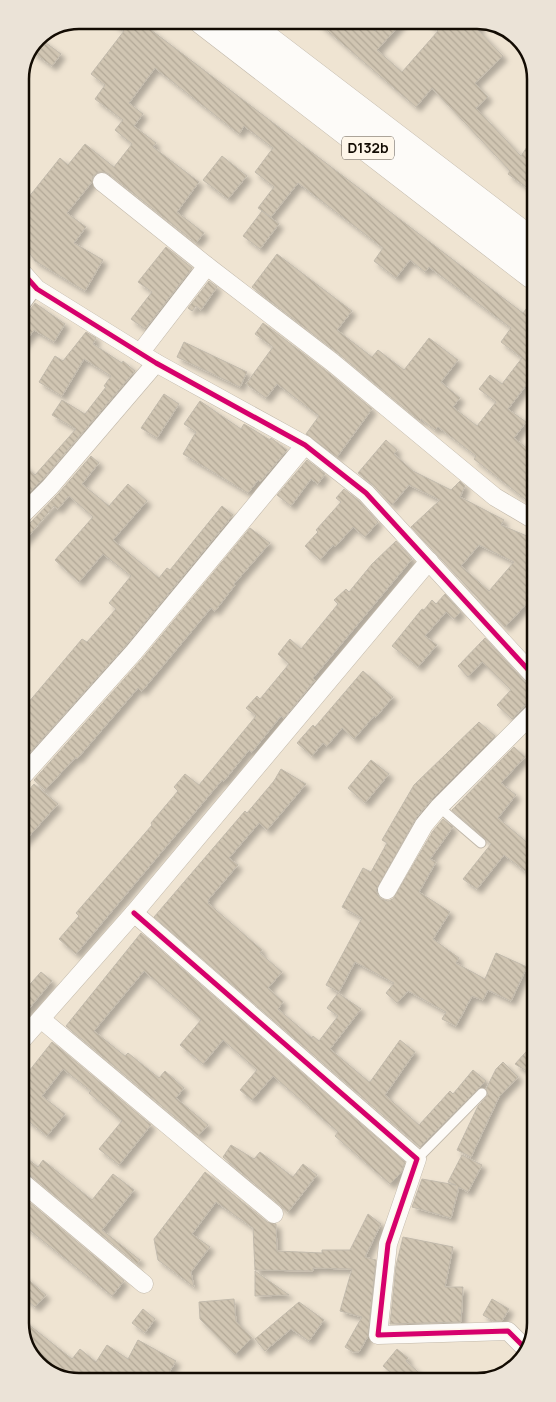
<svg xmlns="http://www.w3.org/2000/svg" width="556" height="1402" font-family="Manrope,sans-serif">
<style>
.building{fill:url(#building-back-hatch);stroke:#c2baac;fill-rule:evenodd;filter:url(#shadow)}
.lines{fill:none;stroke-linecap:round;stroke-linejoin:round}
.lane-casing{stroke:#c1b8aa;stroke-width:11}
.street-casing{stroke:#c1b8aa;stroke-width:19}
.primary-casing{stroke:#c1b8aa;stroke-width:29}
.lane{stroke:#fdfbf8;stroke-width:9}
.street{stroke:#fdfbf8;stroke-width:18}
.primary{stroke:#fdfbf8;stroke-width:28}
.cycleway-casing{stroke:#fef6e9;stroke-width:8}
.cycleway{stroke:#d6006c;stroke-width:5}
.labels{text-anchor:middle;stroke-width:4;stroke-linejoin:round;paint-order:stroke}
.shield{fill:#fef6e9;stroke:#5a5248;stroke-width:1}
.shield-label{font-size:14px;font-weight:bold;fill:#130c03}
.rim{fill:none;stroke:#130c03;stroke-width:2.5}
</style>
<defs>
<pattern id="building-back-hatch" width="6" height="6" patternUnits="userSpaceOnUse" patternTransform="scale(1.25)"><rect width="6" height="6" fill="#d0c5b2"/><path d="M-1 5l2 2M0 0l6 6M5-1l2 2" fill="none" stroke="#b2a897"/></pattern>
<filter id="shadow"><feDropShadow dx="4.5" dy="4.5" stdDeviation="2.5" flood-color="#0004"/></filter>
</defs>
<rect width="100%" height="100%" fill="#efe4d2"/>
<g class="building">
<polygon points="110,20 138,20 523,313 534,299 534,375 508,409 526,422 514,438 533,453 526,463 534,470 534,506 474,459 476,456 438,427 435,430 421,419 420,421 339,354 252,287 277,254 352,311 337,330 372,357 378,350 404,370 429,338 458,360 441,382 460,398 453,407 477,426 496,402 479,389 490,375 502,384 522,358 501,342 511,328 429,267 425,272 410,260 396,278 374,261 383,248 298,183 271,217 258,208 274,187 255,172 273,148 244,126 239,134 155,68 129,103 143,114 134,126 156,143 153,147 199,182 177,212 204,233 196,243 109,174 104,172 99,172 93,176 92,182 67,213 86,227 74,243 103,260 85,291 35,261 20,240 20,187 28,198 60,158 68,165 85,144 114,167 132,144 115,130 123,120 95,99 105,85 91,74 124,31"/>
<polygon points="315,20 362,20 375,31 384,20 404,20 377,50 402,72 438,31 426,20 484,21 477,29 503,56 475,83 488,97 476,108 521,156 533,138 533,192 508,174 510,171 432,88 416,107"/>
<polygon points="38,37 61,54 52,66 31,51"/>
<polygon points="222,156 247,176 228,199 203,180"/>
<polygon points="262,211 279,224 260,249 243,236"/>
<polygon points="166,247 192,268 145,329 131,319 152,292 138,282"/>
<polygon points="209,281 217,287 201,310 196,306 192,311 188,308"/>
<polygon points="35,303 65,324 54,342 34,330 21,347 21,317 26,315"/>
<polygon points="263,323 325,370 372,409 337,457 306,434 319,416 277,384 266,398 246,384 273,347 255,334"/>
<polygon points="86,332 96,338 93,344 122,363 123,361 135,371 42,480 21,501 21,463 35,475 76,429 52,415 62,400 85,414 106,387 104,386 111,376 84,359 62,396 39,382 55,356 63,361"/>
<polygon points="184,342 247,372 240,387 177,357"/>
<polygon points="164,394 179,404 157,438 141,428"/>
<polygon points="200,401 241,429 244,424 270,440 271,438 287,450 260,482 258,480 248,493 183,454 196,432 184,424"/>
<path d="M 386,440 L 397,450 L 394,454 L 413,471 L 451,490 L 460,481 L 465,486 L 460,497 L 504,520 L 501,525 L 534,539 L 534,596 L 505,627 L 411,527 L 440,500 L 409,485 L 392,505 L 374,486 L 358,473 ZM 479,545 L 514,562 L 489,591 L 461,566 Z"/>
<polygon points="91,456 99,463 82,484 109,506 128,484 147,501 113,540 159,578 167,568 170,570 222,506 233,515 126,645 25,758 22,755 22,710 82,639 87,642 116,609 109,603 131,576 103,554 79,582 55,560 93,517 69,496 58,509 54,506 21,545 21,526 29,524 58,494"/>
<polygon points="307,460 325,474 318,484 311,479 291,506 277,495"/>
<polygon points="344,489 359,501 378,522 365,537 353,527 335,547 333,545 320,560 305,546 318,532 316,530 341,502 336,498"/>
<polygon points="250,528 270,543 234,584 235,585 215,611 211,608 142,691 138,688 77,759 76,757 45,790 34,780 142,659"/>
<polygon points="396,541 412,559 313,678 315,680 284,718 281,716 252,752 249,750 224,781 222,780 76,954 59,939 79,916 76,913 152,825 151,823 178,791 174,787 185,774 199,785 256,716 246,708 257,696 260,699 289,664 278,654 290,639 301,649 338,604 334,600 346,589 349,592 372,564"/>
<polygon points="445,594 461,612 454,619 446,612 425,636 437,645 418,667 392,646 422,609 424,610 432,600 436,604"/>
<polygon points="485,638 526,683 534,687 535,701 527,703 512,719 497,705 511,690 482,662 468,677 458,666"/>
<polygon points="363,671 393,697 376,717 374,716 354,739 342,728 327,746 323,743 312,756 297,743 313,725 315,727"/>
<polygon points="479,722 495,736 431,800 416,818 376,890 378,895 381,899 388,901 393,899 433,831 443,819 453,827 430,859 436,862 419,892 450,912 433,939 459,958 456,963 485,979 496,953 527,967 511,1001 488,990 483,1000 472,996 456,1026 442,1019 446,1012 408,991 397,1003 386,993 394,983 355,962 339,992 326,985 362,918 342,907 363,868 371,872 387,843 382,840 414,785"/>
<polygon points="535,726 535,742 527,734"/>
<polygon points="514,747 525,757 501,783 516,795 498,818 535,849 535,859 525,871 504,855 477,889 463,879 491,844 452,810"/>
<polygon points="371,760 389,774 365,803 348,788"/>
<polygon points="281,769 306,784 267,830 259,823 229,858 238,865 208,900 209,902 208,903 262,950 260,953 282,972 268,988 283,1002 278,1009 312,1038 313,1036 319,1041 338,1016 327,1008 338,993 361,1009 330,1049 368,1081 370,1082 400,1040 415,1052 385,1095 419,1125 450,1091 453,1094 473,1070 486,1081 420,1147 154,917 245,811 247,813 274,781"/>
<polygon points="34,784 58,804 22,844 22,798"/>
<polygon points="141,933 405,1162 401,1173 390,1184 335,1136 338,1132 273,1076 252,1100 240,1090 257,1070 223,1040 203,1064 180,1045 201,1020 144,971 94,1031 125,1056 128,1053 159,1078 165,1071 184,1088 176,1098 208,1125 198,1136 66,1026"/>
<polygon points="41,972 52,981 22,1017 22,993"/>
<polygon points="52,1042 151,1125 119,1165 99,1149 122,1121 89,1093 91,1091 63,1069 42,1096 65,1114 47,1136 22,1116 22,1080"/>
<polygon points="535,1042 535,1076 515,1064"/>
<polygon points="503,1062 518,1077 499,1097 471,1157 457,1150 478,1106 488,1095 486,1089 496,1069"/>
<polygon points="231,1145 254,1159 260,1152 293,1177 303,1164 317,1175 288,1212 223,1157"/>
<polygon points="23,1155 38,1167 43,1160 92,1200 113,1174 134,1190 102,1230 140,1260 137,1264 30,1175 23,1173"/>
<polygon points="462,1155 482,1165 468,1192 459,1187 451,1218 412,1207 422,1179 456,1185 448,1182"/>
<polygon points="205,1172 267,1222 276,1224 277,1251 322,1253 322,1250 350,1250 368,1214 381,1224 365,1257 376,1260 368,1336 359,1352 353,1352 345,1347 362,1317 340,1311 352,1269 313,1268 313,1271 255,1270 253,1228 216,1202 192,1234 210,1247 191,1272 194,1287 158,1260 154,1239"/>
<polygon points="23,1197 124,1281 112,1296 23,1225"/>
<polygon points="403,1237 453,1247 445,1287 463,1287 461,1322 390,1324 396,1266"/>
<polygon points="255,1271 289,1295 255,1296"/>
<polygon points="23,1275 46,1295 35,1307 23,1297"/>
<polygon points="234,1299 236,1321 252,1338 235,1355 200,1319 199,1302"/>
<polygon points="492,1299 509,1309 502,1321 493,1321 483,1315"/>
<polygon points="299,1302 324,1320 309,1341 291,1329 265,1351 255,1339"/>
<polygon points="143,1309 155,1319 145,1333 132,1323"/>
<polygon points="23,1320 72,1359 80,1349 96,1362 107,1345 128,1359 138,1340 176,1361 164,1381 113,1382 98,1372 91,1382 74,1382 35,1352 33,1355 23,1342"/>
<polygon points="397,1349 408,1358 406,1361 426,1379 399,1380 383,1366"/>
</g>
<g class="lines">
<defs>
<g id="lane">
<polyline points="21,311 37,289"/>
<polyline points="439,807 481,843"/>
<polyline points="417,1159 482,1093"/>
</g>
<g id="street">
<polyline points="102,182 207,266 332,362 495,497 534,520"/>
<polyline points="21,271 37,289 156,363 305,445 366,493 534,676"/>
<polyline points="140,353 207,266"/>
<polyline points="21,516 50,487 156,363"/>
<polyline points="22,777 134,652 305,445"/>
<polyline points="387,890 424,825 439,807 535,711"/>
<polyline points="134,913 417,1159 388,1244 378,1335 508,1331 527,1350"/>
<polyline points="41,1019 274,1214"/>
<polyline points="22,1040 134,913 429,561"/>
<polyline points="23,1183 144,1284"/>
</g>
<g id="primary">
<polyline points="202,20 533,275"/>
<polyline points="241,20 533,243"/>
</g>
</defs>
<use href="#lane" class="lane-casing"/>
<use href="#street" class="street-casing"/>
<use href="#primary" class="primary-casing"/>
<use href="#lane" class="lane"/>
<use href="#street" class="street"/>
<use href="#primary" class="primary"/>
<defs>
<g id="cycleway">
<polyline points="21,271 37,289 156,363 305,445 366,493 534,676"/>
<polyline points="134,913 417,1159 388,1244 378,1335 508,1331 527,1350"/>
</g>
</defs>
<use href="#cycleway" class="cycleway-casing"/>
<use href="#cycleway" class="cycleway"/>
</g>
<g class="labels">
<rect class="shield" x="342" y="136.5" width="52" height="23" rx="4"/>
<g class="shield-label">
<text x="368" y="153">D132b</text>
</g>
</g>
<path d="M0 0H556V1402H0ZM79 29H477A50 50 0 0 1 527 79V1323A50 50 0 0 1 477 1373H79A50 50 0 0 1 29 1323V79A50 50 0 0 1 79 29Z" fill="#ebe3d7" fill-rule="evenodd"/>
<path class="rim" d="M79 29H477A50 50 0 0 1 527 79V1323A50 50 0 0 1 477 1373H79A50 50 0 0 1 29 1323V79A50 50 0 0 1 79 29Z"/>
</svg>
